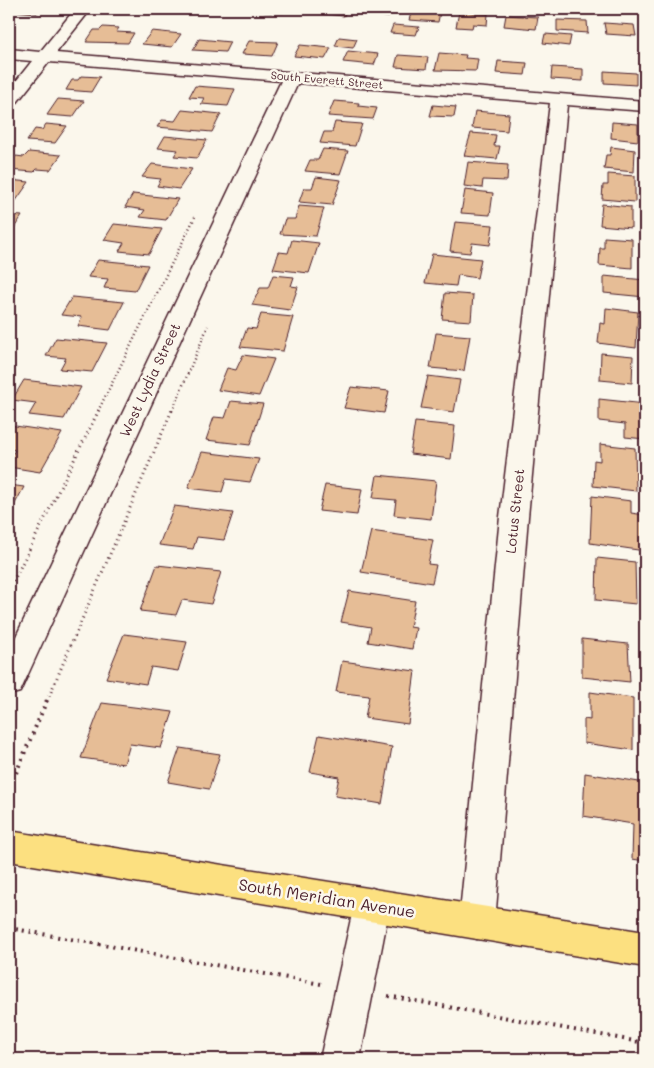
<svg xmlns="http://www.w3.org/2000/svg" width="654" height="1068" font-family="Mali,sans-serif">
<style>
.building{fill:#e6bd96;stroke:#4a1f2b}
.lines{fill:none;stroke-linecap:round;stroke-linejoin:round}
.minor-casing{stroke:#4a1f2b;stroke-width:3}
.major-casing{stroke:#4a1f2b;stroke-width:3}
.path-far2{stroke:#4a1f2b;stroke-width:2.5;stroke-dasharray:1 3;stroke-linecap:butt}
.path-far1{stroke:#4a1f2b;stroke-width:3;stroke-dasharray:1 4;stroke-linecap:butt}
.path{stroke:#4a1f2b;stroke-width:4;stroke-dasharray:2 5;stroke-linecap:butt}
.minor{fill:#fbf7ec;fill-rule:evenodd}
.major{fill:#fce080;fill-rule:evenodd}
.labels{text-anchor:middle;stroke-width:5;stroke-linejoin:round;paint-order:stroke}
.far-street-label{font-size:11px;fill:#4a1f2b;stroke:#fbf7ec}
.street-label{font-size:14px;fill:#4a1f2b;stroke:#fbf7ec}
.near-street-label{font-size:16px;fill:#4a1f2b;stroke:#fbf7ec}
</style>
<rect width="100%" height="100%" fill="#fbf7ec"/>
<filter id="ink" filterUnits="userSpaceOnUse"><feTurbulence type="fractalNoise" baseFrequency=".02" numOctaves="2"/><feDisplacementMap in="SourceGraphic" scale="10" xChannelSelector="R" yChannelSelector="G"/><feConvolveMatrix kernelMatrix="1 2 1 2 8 2 1 2 1" color-interpolation-filters="sRGB"/></filter>
<g filter="url(#ink)">
<g class="building">
<polygon points="15,9 41,9 37,13 13,11"/>
<polygon points="109,9 139,9 136,13 108,10"/>
<polygon points="266,9 297,9 285,9 284,13 264,12"/>
<polygon points="315,9 347,9 344,16 313,13"/>
<polygon points="364,9 391,9 389,17 362,15"/>
<polygon points="412,10 440,12 438,22 409,20"/>
<polygon points="459,12 488,14 487,25 473,24 472,28 456,27"/>
<polygon points="506,15 538,17 536,29 504,26"/>
<polygon points="557,20 587,21 588,33 557,31"/>
<polygon points="604,23 634,25 636,36 606,34"/>
<polygon points="393,25 419,27 416,35 390,33"/>
<polygon points="103,27 119,28 116,32 134,33 128,43 86,42 94,30 100,30"/>
<polygon points="152,31 181,34 172,47 142,44"/>
<polygon points="545,34 571,36 569,46 543,43"/>
<polygon points="339,37 357,39 353,48 335,46"/>
<polygon points="199,39 230,42 225,52 193,50"/>
<polygon points="249,41 278,42 272,56 242,54"/>
<polygon points="300,45 331,48 325,59 294,56"/>
<polygon points="348,51 378,54 374,65 343,62"/>
<polygon points="439,53 466,55 465,58 478,59 476,71 435,70"/>
<polygon points="398,55 428,57 426,69 395,67"/>
<polygon points="498,61 527,63 525,75 496,73"/>
<polygon points="552,67 583,69 583,81 551,79"/>
<polygon points="604,71 636,73 636,85 604,83"/>
<polygon points="81,76 100,77 91,92 66,90 72,80 78,80"/>
<polygon points="195,86 235,89 228,106 201,104 204,98 189,97"/>
<polygon points="58,99 84,101 73,117 47,115"/>
<polygon points="334,101 359,103 358,106 377,108 373,119 328,116"/>
<polygon points="433,105 456,107 454,117 430,116"/>
<polygon points="182,110 221,114 212,132 157,127 162,120 175,121"/>
<polygon points="475,111 509,114 507,131 472,128"/>
<polygon points="335,122 362,124 355,146 320,143 324,132 332,132"/>
<polygon points="612,122 638,124 638,141 611,138"/>
<polygon points="46,124 67,126 55,143 27,141 35,129 42,130"/>
<polygon points="471,133 496,135 494,146 500,146 497,159 464,156"/>
<polygon points="165,136 207,140 197,158 174,156 178,150 158,148"/>
<polygon points="611,147 635,150 634,172 604,169 606,155 610,155"/>
<polygon points="323,149 348,151 340,174 305,171 310,160 318,160"/>
<polygon points="29,152 61,155 50,170 37,169 34,172 9,170 9,165 16,156 24,157"/>
<polygon points="468,162 508,165 507,181 483,180 482,188 464,186"/>
<polygon points="152,164 192,169 179,189 157,186 161,179 142,177"/>
<polygon points="608,174 635,176 635,202 602,199 603,185 608,185"/>
<polygon points="316,177 341,180 332,205 299,202 304,188 312,188"/>
<polygon points="9,180 29,182 15,202 9,201"/>
<polygon points="465,190 493,193 490,215 461,213"/>
<polygon points="133,194 178,199 166,220 140,217 145,210 125,207"/>
<polygon points="602,204 631,207 631,228 600,225"/>
<polygon points="299,206 324,208 316,236 280,234 285,219 295,219"/>
<polygon points="9,215 22,216 12,231 9,230"/>
<polygon points="455,222 493,225 490,245 472,243 470,253 450,251"/>
<polygon points="114,224 162,229 149,254 119,251 124,243 104,240"/>
<polygon points="604,237 632,239 632,268 599,265 600,248 604,248"/>
<polygon points="292,240 319,243 309,273 273,269 279,252 288,253"/>
<polygon points="432,254 481,259 477,278 458,275 456,286 425,283"/>
<polygon points="98,260 148,265 135,291 104,288 108,279 88,277"/>
<polygon points="273,275 294,277 291,286 298,287 290,310 252,305 260,288 268,288"/>
<polygon points="604,276 645,280 645,297 604,293"/>
<polygon points="445,293 473,295 471,321 442,319"/>
<polygon points="72,297 124,302 110,330 78,326 82,317 61,315"/>
<polygon points="606,308 638,312 636,348 598,343 600,323 605,324"/>
<polygon points="261,314 293,317 283,351 240,347 247,328 256,329"/>
<polygon points="436,333 470,336 464,371 430,368"/>
<polygon points="56,338 107,343 92,372 60,369 66,358 46,356"/>
<polygon points="601,353 633,356 632,383 600,380"/>
<polygon points="243,355 274,359 259,396 218,390 227,368 236,370"/>
<polygon points="428,376 460,380 454,412 421,408"/>
<polygon points="24,380 81,387 64,419 29,415 36,403 12,400"/>
<polygon points="351,387 389,391 384,413 344,408"/>
<polygon points="599,399 645,404 645,439 625,437 625,424 599,421"/>
<polygon points="231,401 263,404 250,445 206,440 214,417 225,418"/>
<polygon points="415,422 455,426 451,459 410,454"/>
<polygon points="9,425 62,433 40,472 9,467 9,460 15,450 9,449"/>
<polygon points="600,444 635,448 636,491 593,486 594,460 600,461"/>
<polygon points="202,452 259,459 250,482 226,479 222,492 188,488"/>
<polygon points="377,475 436,481 431,519 394,515 396,500 373,498"/>
<polygon points="9,485 24,487 9,515"/>
<polygon points="325,485 362,489 357,515 319,511"/>
<polygon points="592,496 631,501 631,513 645,515 645,551 590,543"/>
<polygon points="174,506 233,513 224,540 197,537 193,549 159,545"/>
<polygon points="371,531 433,540 428,564 436,565 432,583 361,572"/>
<polygon points="597,558 635,562 636,604 596,600"/>
<polygon points="157,565 221,572 211,604 182,600 176,615 140,611"/>
<polygon points="349,591 415,601 410,627 416,628 412,649 368,642 371,627 341,622"/>
<polygon points="124,634 187,642 178,671 151,667 146,684 106,678"/>
<polygon points="582,639 628,644 630,682 582,677"/>
<polygon points="342,661 415,671 408,724 365,718 369,696 336,692"/>
<polygon points="590,692 633,698 633,750 584,743 584,719 590,720"/>
<polygon points="102,703 173,712 161,748 130,744 124,764 81,758"/>
<polygon points="319,735 392,747 382,804 335,796 339,777 310,772"/>
<polygon points="180,748 220,754 209,789 168,782"/>
<polygon points="585,773 645,783 645,861 632,859 633,824 583,816"/>
</g>
<g class="lines">
<defs>
<g id="minor">
<polygon points="75,9 91,9 56,53 645,101 645,111 567,105 528,517 495,922 490,934 477,939 464,934 459,922 500,517 550,103 298,83 24,683 20,692 9,695 9,651 281,81 49,62 15,105 9,106 9,90 32,61 9,59 9,49 40,52"/>
<polygon points="372,888 385,893 390,905 360,1059 320,1059 354,905 359,893"/>
</g>
<polygon id="major" points="9,831 645,932 645,967 9,861"/>
</defs>
<use href="#minor" class="minor-casing"/>
<use href="#major" class="major-casing"/>
<g class="path-far2">
<polyline points="98,411 196,215"/>
<polyline points="172,411 208,326"/>
</g>
<g class="path-far1">
<polyline points="9,590 99,410"/>
<polyline points="47,701 172,410"/>
</g>
<g class="path">
<polyline points="16,773 47,700"/>
<polyline points="9,928 321,984"/>
<polyline points="388,996 645,1043"/>
</g>
<use href="#minor" class="minor"/>
<use href="#major" class="major"/>
</g>
</g>
<g class="labels">
<g class="far-street-label">
<text transform="translate(327 80) rotate(5)" y="4">South Everett Street</text>
</g>
<g class="street-label">
<text transform="translate(150 380) rotate(-65)" y="5">West Lydia Street</text>
<text transform="translate(515 511) rotate(-84)" y="5">Lotus Street</text>
</g>
<g class="near-street-label">
<text transform="translate(327 898) rotate(9)" y="6">South Meridian Avenue</text>
</g>
</g>
<rect width="654" height="1068" fill="none" stroke="#fbf7ec" stroke-width="30"/>
<rect x="15" y="15" width="624" height="1038" fill="none" stroke="#4a1f2b" stroke-width="2" filter="url(#ink)"/>
</svg>
